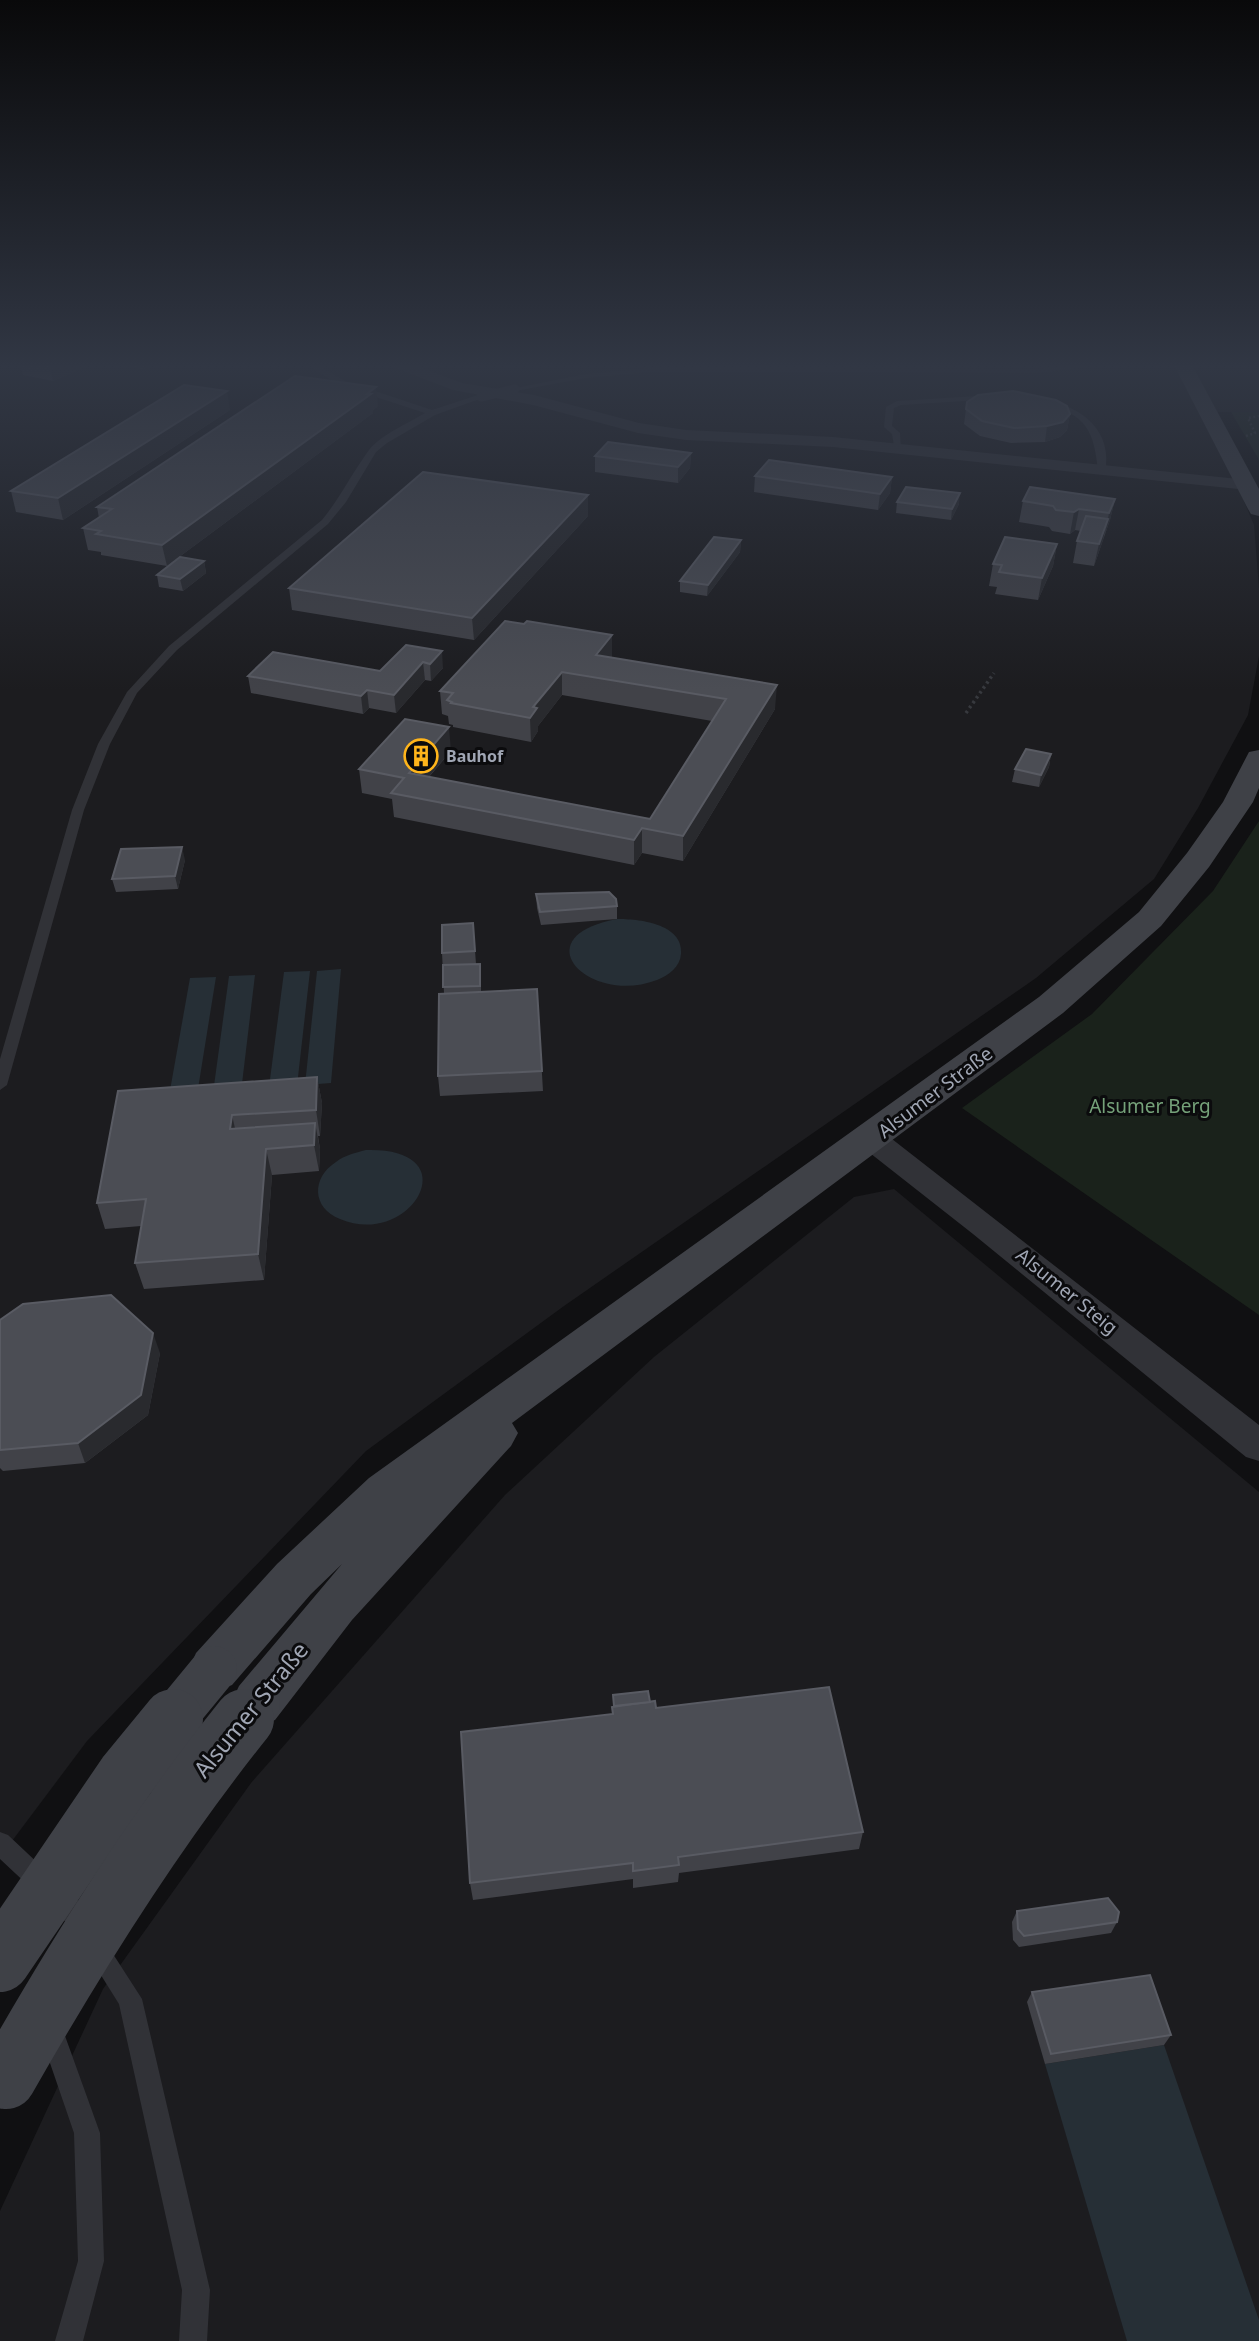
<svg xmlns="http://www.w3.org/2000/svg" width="1259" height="2341" font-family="'Noto Sans',sans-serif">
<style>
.built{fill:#1c1c1f}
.green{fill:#1a221b}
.water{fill:#262f36}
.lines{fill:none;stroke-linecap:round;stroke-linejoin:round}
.path-far1{stroke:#37393e;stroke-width:2.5;stroke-dasharray:2 2.5;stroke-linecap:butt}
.path{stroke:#37393e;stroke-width:3.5;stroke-dasharray:2.5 3.5;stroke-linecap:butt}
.lane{fill:#313237;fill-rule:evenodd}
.street{fill:#313237;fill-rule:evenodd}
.secondary{fill:#3f4147;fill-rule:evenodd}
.lane-bridge{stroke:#313237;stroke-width:9}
.secondary-bridge-far1{stroke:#3f4147;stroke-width:46}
.secondary-bridge{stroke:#3f4147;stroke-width:60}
.wall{fill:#414248}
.shaded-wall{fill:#292a2e}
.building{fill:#4b4d54;stroke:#595b63;stroke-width:2}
.labels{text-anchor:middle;stroke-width:6;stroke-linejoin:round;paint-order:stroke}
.far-poi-label{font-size:16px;font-weight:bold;fill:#a0a6b4;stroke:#0b0b0d;text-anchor:start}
.street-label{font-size:19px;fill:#a0a6b4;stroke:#0b0b0d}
.park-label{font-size:19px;fill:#75a179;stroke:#0b0b0d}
.near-street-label{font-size:23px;fill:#a0a6b4;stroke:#0b0b0d}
</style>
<rect width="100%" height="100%" fill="#101012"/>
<g class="built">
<polygon points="0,363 1259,363 1259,412 1199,412 1238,487 1254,525 1259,588 1259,656 1248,715 1198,808 1154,879 1036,978 564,1306 366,1451 87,1741 0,1857"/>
<polygon points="894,1189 1259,1492 1259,2341 0,2341 0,2211 103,1989 251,1783 505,1495 654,1357 854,1197"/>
</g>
<g class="green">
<polygon points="1231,412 1259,412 1259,461 1258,458"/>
<polygon points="1259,821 1259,1315 962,1108 1092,1014 1213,891"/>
</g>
<g class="water">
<path d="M 617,919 C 638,919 683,923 681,954 C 680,967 669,975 657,980 C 589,1006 521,937 617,919 Z"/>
<polygon points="341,969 331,1083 305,1085 317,971"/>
<polygon points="310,971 297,1086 269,1087 284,972"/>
<polygon points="255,975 241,1092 213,1093 229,976"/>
<polygon points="216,977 197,1095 169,1096 190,978"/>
<path d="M 366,1150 C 471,1147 411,1249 340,1219 C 312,1208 311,1178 336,1162 C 345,1155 355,1153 366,1150 Z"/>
<polygon points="1164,2045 1259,2320 1259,2341 1127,2341 1045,2064"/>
</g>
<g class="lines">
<polyline class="path-far1" points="1246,436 1255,433 1248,418 1259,416"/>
<polyline class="path" points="966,713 994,673"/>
<g class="lane">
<path d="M 305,363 L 314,363 L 345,381 L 432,410 L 478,395 L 485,397 L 435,415 L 387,443 L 376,452 L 346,502 L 328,524 L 177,650 L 137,693 L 110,744 L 84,810 L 7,1085 L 0,1090 L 0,1059 L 72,810 L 98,744 L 127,692 L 169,646 L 322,520 C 340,498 352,473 369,450 C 382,434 407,424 425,413 L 339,385 Z"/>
<polygon points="1094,363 1118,363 1039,373 650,372 586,378 515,391 511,389 586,374 650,368 1039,369"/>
<polygon points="994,395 997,399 901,405 894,408 892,426 900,433 901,451 895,451 892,434 884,427 886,407 897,401"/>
<path d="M 1047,400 C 1083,408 1113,431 1105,473 L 1098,471 C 1094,430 1086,414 1044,404 Z"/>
<polygon points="0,1832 8,1835 78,1901 95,1929 91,1937 83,1941 75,1937 62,1917 0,1859"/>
<polygon points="96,1936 104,1940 142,1999 210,2290 207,2341 179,2341 182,2290 119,2004 84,1948 88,1940"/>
<polygon points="51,2019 60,2022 100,2133 104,2261 83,2341 55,2341 78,2261 74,2133 39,2031 42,2022"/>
</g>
<g class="street">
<polygon points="387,363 409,363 462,383 534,395 639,423 686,430 833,437 1248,480 1257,485 1248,490 833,447 686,440 638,433 533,405 453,390 390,366"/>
<polygon points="872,1128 883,1132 1259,1425 1259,1461 1246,1457 973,1234 861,1146 857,1139 861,1132"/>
</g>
<g class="secondary">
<polygon points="1173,363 1191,363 1259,489 1259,516 1251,514 1248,509"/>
<polygon points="1259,750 1259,788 1253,802 1209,867 1161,926 1063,1013 512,1423 518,1433 511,1446 352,1620 275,1720 257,1727 239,1720 231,1703 239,1686 342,1564 311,1594 232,1685 214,1692 196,1685 189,1669 196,1653 277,1564 369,1478 1039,997 1139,912 1187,853 1223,802 1249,752"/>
</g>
<polyline class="lane-bridge" points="481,397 515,389"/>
<g class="secondary-bridge-far1">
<polyline points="172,1720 214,1669"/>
<polyline points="243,1720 257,1703"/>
</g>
<g class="secondary-bridge">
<polyline points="0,1962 127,1775 173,1719"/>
<path d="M 6,2079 C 77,1954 154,1831 244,1719"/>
</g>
</g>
<g class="wall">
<polygon points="20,363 94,363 53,381 23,375"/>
<polygon points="117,363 159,363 145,370 117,364"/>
<polygon points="967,402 1070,414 1067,430 1060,437 1045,442 1011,443 980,436 964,424"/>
<polygon points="378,406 373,410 373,413 167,566 101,555 101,552 88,550 83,528 99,518 97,507"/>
<polygon points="230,410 63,520 16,512 11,491"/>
<polygon points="691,453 690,468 678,483 595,472 595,456"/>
<polygon points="755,476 892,477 890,493 878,510 754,492"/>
<polygon points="1115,499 1110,520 1094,566 1073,563 1077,541 1081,531 1075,530 1070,534 1052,531 1049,527 1019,522 1023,501"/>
<polygon points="897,502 959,504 951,520 896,513"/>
<polygon points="588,516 474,640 292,610 289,588"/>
<polygon points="741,540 740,552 707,596 680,592 680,581"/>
<polygon points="1057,544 1053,566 1038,600 995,594 997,587 989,586 993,564"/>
<polygon points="204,561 206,573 183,591 159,587 157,575"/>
<polygon points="524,624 612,635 612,657 775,709 683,861 642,853 634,865 394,817 392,799 362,793 359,769 451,751 429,777 650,819 712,721 562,695 538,726 538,731 531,742 453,727 453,725 449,724 448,716 442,714 440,691"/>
<polygon points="406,645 443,668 431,681 425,680 396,713 369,708 363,714 251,693 248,676 380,671"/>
<polygon points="1051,754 1049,767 1039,787 1012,782 1015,769"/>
<polygon points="185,860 178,889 116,892 112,879"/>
<polygon points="536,894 617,906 617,919 541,925 537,908"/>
<polygon points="473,923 476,964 481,977 481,992 537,989 543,1091 440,1096 438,1076 444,993 442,953"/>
<polygon points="317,1077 322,1103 320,1136 318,1136 320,1149 319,1171 272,1175 264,1280 144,1289 135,1263 141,1226 105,1229 97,1203 118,1091"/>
<polygon points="0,1320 160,1353 148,1415 85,1463 3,1471 0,1468"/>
<polygon points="613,1695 650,1702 656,1708 863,1832 859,1849 679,1873 678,1882 633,1888 633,1879 473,1900 470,1883 612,1714 612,1707 614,1706"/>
<polygon points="1017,1911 1117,1922 1111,1933 1019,1947 1013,1940 1012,1922"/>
<polygon points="1032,1992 1171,2035 1164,2045 1045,2064 1027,2002"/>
</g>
<g class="shaded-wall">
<polygon points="58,363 94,363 53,381 50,367"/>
<polygon points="143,363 159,363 145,370"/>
<polygon points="376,387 378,406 373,410 373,413 167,566 162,545"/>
<polygon points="227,391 230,410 63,520 58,498"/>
<polygon points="1070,414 1067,430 1060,437 1045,442 1047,426"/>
<polygon points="691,453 690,468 678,483 678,467"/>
<polygon points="892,477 890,493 878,510 880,494"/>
<polygon points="960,493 959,504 951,520 952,509"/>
<polygon points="588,495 588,516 474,640 472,618"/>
<polygon points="1115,499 1110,520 1105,534 1109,513"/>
<polygon points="1079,509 1075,530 1070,534 1074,512"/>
<polygon points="1108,519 1103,540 1094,566 1099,544"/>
<polygon points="741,540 740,552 707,596 708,585"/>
<polygon points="1057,544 1053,566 1038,600 1042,578"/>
<polygon points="204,561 206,573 183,591 180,579"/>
<polygon points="612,635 612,658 596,655"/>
<polygon points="442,651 443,668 431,681 430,664"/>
<polygon points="423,662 425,680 396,713 394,695"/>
<polygon points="562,672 562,695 538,726 538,731 531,742 530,718 533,707"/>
<polygon points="777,685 775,709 683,861 683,836"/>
<polygon points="367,690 369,708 363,714 361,696"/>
<polygon points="449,727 451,751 411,797 409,773"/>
<polygon points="1051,754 1049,767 1039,787 1041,775"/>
<polygon points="642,828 642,853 634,865 634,840"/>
<polygon points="182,847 185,860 178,889 175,876"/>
<polygon points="317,1077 322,1103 320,1136 316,1110"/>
<polygon points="232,1115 238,1142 230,1129"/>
<polygon points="315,1123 320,1149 319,1171 314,1145"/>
<polygon points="266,1149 272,1175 264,1280 258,1254"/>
<polygon points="153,1333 160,1353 148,1415 85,1463 78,1443"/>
</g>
<g class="building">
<polygon points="30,363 58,363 50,367"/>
<polygon points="295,376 376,387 367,394 371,394 162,545 96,534 101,531 83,528 112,509 97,507"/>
<polygon points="184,385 227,391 58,498 11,491"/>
<polygon points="1013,391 1056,400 1067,406 1070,414 1063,422 1047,426 1014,428 982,421 966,409 967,402 978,395"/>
<polygon points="608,442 691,453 678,467 595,456"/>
<polygon points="769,460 892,477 880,494 755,476"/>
<polygon points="423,472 588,495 472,618 289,588"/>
<polygon points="906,487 960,493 952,509 897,502"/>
<polygon points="1030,487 1115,499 1109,513 1079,509 1074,512 1056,510 1053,506 1023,501"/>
<polygon points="1086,516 1108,519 1099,544 1077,541"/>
<polygon points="714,537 741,540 708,585 680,581"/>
<polygon points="1005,537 1057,544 1042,578 999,572 1002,565 993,564"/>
<polygon points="180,557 204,561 180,579 157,575"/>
<polygon points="505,621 524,624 527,621 612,635 596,655 777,685 683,836 642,828 634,840 391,793 404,778 359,769 405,719 449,727 409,773 650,819 726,699 562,672 533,707 537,708 530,718 451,703 452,702 447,700 453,693 440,691"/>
<polygon points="406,645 442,651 430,664 423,662 394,695 367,690 361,696 248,676 273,652 380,671"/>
<polygon points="1026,749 1051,754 1041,775 1015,769"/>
<polygon points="182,847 175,876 112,879 121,849"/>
<polygon points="609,892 616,899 617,906 540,912 536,894"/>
<polygon points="473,923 475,951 442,953 442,925"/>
<polygon points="480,964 480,986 443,987 443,965"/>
<polygon points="537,989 542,1071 438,1076 439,994"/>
<polygon points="317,1077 316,1110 232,1115 230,1129 315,1123 314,1145 266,1149 258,1254 135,1263 146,1199 97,1203 118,1091"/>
<polygon points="111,1295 153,1333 141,1395 78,1443 0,1450 0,1320 23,1304"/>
<polygon points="829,1687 863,1832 678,1857 679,1865 633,1871 633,1863 470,1883 461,1732 613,1714 612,1707 655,1701 656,1708"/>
<polygon points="648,1691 650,1702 614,1706 613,1695"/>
<polygon points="1108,1898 1119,1912 1117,1922 1024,1936 1018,1929 1017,1911"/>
<polygon points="1150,1975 1171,2035 1051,2054 1032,1992"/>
</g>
<linearGradient id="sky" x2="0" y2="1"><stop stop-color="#09090a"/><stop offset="0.53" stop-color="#313744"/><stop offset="1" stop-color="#313744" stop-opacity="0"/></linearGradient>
<rect width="1259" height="691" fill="url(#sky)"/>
<defs>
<symbol id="building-ring" viewBox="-11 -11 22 22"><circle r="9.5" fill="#0b0b0d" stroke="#ffb51b" stroke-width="1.5"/><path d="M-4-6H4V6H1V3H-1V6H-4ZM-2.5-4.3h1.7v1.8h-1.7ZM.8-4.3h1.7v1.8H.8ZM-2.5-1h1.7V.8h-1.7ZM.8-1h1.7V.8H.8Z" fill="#ffb51b"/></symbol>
</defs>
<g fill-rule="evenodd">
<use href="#building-ring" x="402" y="737" width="38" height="38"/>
</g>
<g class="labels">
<g class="far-poi-label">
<text x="446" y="762">Bauhof</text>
</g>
<g class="street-label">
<text transform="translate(935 1092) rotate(-37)" y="7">Alsumer Straße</text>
<text transform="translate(1067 1291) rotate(39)" y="7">Alsumer Steig</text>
</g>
<g class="park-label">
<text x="1150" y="1113">Alsumer Berg</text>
</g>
<g class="near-street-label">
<text transform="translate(251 1710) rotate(-51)" y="8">Alsumer Straße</text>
</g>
</g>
</svg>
